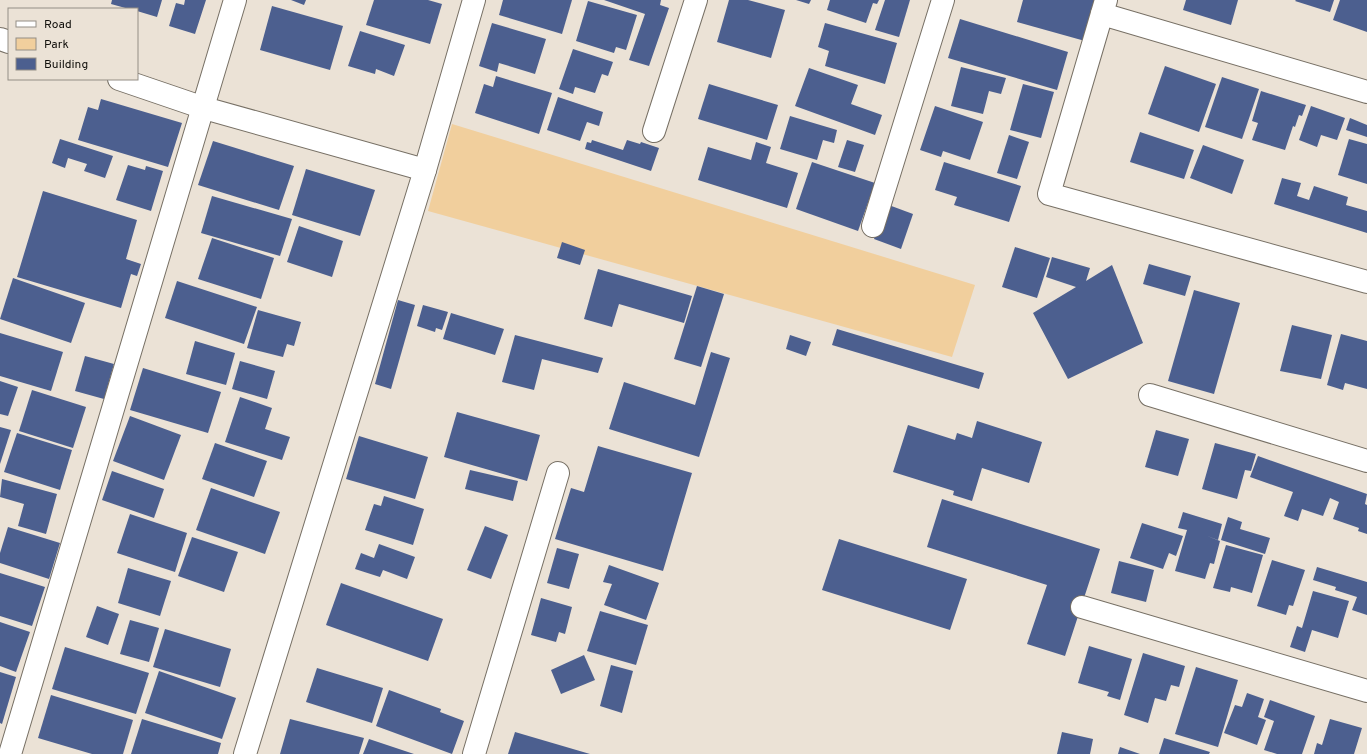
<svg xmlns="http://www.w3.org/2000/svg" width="1367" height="754" font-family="Overpass,sans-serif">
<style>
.green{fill:#f1cf9d}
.building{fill:#4c5f8f}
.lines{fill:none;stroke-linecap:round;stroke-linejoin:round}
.minor-casing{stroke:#777065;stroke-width:24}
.minor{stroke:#fff;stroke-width:22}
</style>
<rect width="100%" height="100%" fill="#ebe2d6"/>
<polygon class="green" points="452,124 975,285 952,357 428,211"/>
<g class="building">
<polygon points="112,0 162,0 157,17 137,11 137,9 129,9 111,4"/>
<polygon points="185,0 206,0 195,34 169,26 176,3 184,5"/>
<polygon points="291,0 306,0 304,5"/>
<polygon points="374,0 428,0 442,4 430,44 366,25"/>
<polygon points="503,0 572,0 562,34 499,15"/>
<polygon points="604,0 661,0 660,5 669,8 649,66 629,60 645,14"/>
<polygon points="729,0 748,0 785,10 771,58 717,42"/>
<polygon points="796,0 811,0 809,4"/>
<polygon points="830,0 879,0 877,4 873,3 866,23 827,10"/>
<polygon points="885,0 910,0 899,37 875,30"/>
<polygon points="1023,0 1096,0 1085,41 1017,22"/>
<polygon points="1186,0 1238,0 1231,25 1183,10"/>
<polygon points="1296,0 1334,0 1330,12 1295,1"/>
<polygon points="1340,0 1367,0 1367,32 1333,20"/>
<polygon points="588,1 637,15 626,50 616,47 614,53 576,41"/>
<polygon points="272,6 343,26 330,70 260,50"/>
<polygon points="960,19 1068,52 1057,90 948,58"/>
<polygon points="492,23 546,39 535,74 499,63 497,72 479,66"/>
<polygon points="825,23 897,43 885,84 825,66 829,51 818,47"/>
<polygon points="360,31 405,45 394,76 376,69 375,74 348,66"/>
<polygon points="573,49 613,62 608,76 602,74 595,93 575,87 573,94 559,89"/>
<polygon points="1165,66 1216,84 1199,132 1148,114"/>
<polygon points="961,67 1006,78 1001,94 989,91 983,114 951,106"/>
<polygon points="809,68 858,85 851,104 882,115 875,135 795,106"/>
<polygon points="496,76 552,93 539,134 475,113 484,84 493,87"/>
<polygon points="1222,77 1259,89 1242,139 1205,127"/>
<polygon points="709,84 778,105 767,140 698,119"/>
<polygon points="1023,84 1054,92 1041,138 1010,130"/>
<polygon points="1261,91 1306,105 1302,116 1299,115 1295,127 1293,126 1285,150 1252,140 1258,123 1252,121"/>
<polygon points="558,97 603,112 599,126 587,122 580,141 547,130"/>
<polygon points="101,99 182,123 168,167 78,140 88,107 98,110"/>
<polygon points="935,106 983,122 970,160 943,151 941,157 920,150"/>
<polygon points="1311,106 1345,118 1337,140 1321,135 1317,147 1299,140"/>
<polygon points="790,116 837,130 834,143 823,140 817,160 780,149"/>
<polygon points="1350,118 1367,125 1367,137 1346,130"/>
<polygon points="1140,132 1194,150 1184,179 1130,162"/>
<polygon points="1009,135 1029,142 1017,179 997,173"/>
<polygon points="60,139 113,156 105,178 84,171 87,164 68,158 65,168 52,163"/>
<polygon points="1349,139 1367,144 1367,184 1338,175"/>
<polygon points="592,140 623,150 627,140 640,144 641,142 659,148 651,171 585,149 587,142 591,143"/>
<polygon points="847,140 864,145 855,172 838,167"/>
<polygon points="213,141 294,166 279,210 198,185"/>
<polygon points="756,142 771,147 766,163 798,173 787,208 698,180 708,147 751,160"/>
<polygon points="1203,145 1244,160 1232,194 1190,178"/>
<polygon points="812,162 875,183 858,231 796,209"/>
<polygon points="944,162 1021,186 1009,222 954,205 957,197 935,190"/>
<polygon points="128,165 145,170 146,166 163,171 151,211 116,200"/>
<polygon points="306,169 375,190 360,236 292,215"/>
<polygon points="1282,178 1301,183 1297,196 1309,200 1314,186 1348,197 1346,205 1367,211 1367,233 1274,204"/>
<polygon points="43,191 137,220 126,259 141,264 137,276 131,274 121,308 17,277"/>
<polygon points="212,196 292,219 280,256 201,233"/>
<polygon points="886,204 913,214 901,249 874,239"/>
<polygon points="299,226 343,241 332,277 287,262"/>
<polygon points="212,238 274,258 261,299 198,279"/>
<polygon points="562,242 585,250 580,265 557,258"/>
<polygon points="1015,247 1050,258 1037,298 1002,287"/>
<polygon points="1052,257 1090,268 1086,281 1112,265 1143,343 1068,379 1033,313 1076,287 1046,277"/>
<polygon points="1149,264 1191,276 1185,296 1143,284"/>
<polygon points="598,269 692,296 684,323 619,304 612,327 584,319"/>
<polygon points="13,278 85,303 71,343 0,319"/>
<polygon points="177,281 257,307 244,344 165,318"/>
<polygon points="697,286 724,294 701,367 674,359"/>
<polygon points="1194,290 1240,303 1214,394 1168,381"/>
<polygon points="398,300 415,305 391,389 375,384"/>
<polygon points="423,305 448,312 442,330 436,328 435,332 417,326"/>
<polygon points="258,310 301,322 294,346 287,344 283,357 247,348"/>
<polygon points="451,313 504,329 495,355 443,339"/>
<polygon points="1292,325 1332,335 1321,379 1280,371"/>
<polygon points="837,329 984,373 979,389 832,345"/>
<polygon points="0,333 63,352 51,391 0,376"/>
<polygon points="1341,334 1367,341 1367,389 1345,383 1343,390 1327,385"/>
<polygon points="515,335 603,358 598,373 542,359 534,390 502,382"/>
<polygon points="790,335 811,342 806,356 786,349"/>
<polygon points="195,341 235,353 226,385 186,374"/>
<polygon points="711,352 730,358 699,457 609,429 624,382 695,405"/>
<polygon points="85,356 114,364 104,399 75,391"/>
<polygon points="240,361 275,371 267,399 232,389"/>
<polygon points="143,368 221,392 208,433 130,410"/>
<polygon points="0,381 18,387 8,416 0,414"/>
<polygon points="32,390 86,407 73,448 19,431"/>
<polygon points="240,397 272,408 265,429 290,437 282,460 225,442"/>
<polygon points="457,412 540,435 527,481 444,457"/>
<polygon points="130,416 181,435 164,480 113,461"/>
<polygon points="977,421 1042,442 1029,483 982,468 972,501 953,495 954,491 893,472 908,425 955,440 957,433 972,438"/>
<polygon points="0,427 11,430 0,464"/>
<polygon points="1156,430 1189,439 1178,476 1145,467"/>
<polygon points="17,433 72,450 60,490 4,472"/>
<polygon points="359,436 428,457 415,499 346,479"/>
<polygon points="215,443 267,461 254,497 202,479"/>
<polygon points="1215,443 1256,454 1251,471 1245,470 1237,499 1202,489"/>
<polygon points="598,446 692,473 663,571 555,539 571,488 584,492"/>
<polygon points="1258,456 1367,494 1365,504 1367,505 1367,534 1358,531 1359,528 1333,519 1339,502 1330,498 1323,516 1302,509 1298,521 1284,516 1293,492 1250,477"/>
<polygon points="470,470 518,481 513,501 465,489"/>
<polygon points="112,471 164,489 154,518 102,500"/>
<polygon points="2,479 57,494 46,534 18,526 24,504 0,497"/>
<polygon points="211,488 280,512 265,554 196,530"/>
<polygon points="384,496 424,509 413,545 365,530 374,504 381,506"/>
<polygon points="942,499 1100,549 1065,656 1027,644 1047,585 927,547"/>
<polygon points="1183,512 1222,524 1218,540 1207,536 1220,541 1214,564 1210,563 1205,579 1175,571 1187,530 1178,528"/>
<polygon points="130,514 187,533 175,572 117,553"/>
<polygon points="1228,517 1242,522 1240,529 1270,538 1265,554 1221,540"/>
<polygon points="1142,523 1183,536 1176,556 1169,553 1163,569 1130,558"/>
<polygon points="485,526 508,535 491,579 467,570"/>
<polygon points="8,527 60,543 49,579 0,563 0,553"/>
<polygon points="192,537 238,552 224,592 178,576"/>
<polygon points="839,539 967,579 950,630 822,590"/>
<polygon points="379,544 415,557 407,579 383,570 380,577 355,569 361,553 374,558"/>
<polygon points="1226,545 1263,555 1252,593 1231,587 1230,592 1213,588"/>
<polygon points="557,548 579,554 569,589 547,583"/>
<polygon points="1272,560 1305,570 1293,606 1289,605 1286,615 1257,606"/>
<polygon points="1119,561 1154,570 1146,602 1111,593"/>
<polygon points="609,565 659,583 646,620 604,605 612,584 603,582"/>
<polygon points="1317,567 1367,582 1367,615 1352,610 1357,597 1335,590 1336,587 1313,580"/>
<polygon points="128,568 171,581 160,616 118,603"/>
<polygon points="0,573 45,587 32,626 0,616"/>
<polygon points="341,583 443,619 428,661 326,625"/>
<polygon points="1313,591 1349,601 1338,638 1312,630 1305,652 1290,647 1297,626 1302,628"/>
<polygon points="541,598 572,607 565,634 559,632 556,642 531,635"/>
<polygon points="97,606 119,614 108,645 86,637"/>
<polygon points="600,611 648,625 636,665 587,651"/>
<polygon points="130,620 159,628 149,662 120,654"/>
<polygon points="0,622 30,632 16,672 0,666"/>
<polygon points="165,629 231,649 220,687 153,667"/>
<polygon points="1089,646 1132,659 1120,700 1107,696 1109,692 1078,683"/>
<polygon points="65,647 149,673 136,714 52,689"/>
<polygon points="1143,653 1185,666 1179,687 1171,685 1166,701 1155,698 1148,723 1124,715"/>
<polygon points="584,655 595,680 561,694 551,670"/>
<polygon points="611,665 633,671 622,713 600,706"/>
<polygon points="1196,667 1238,680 1218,747 1175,734"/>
<polygon points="317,668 383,688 372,723 306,702"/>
<polygon points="159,671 236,698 222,739 145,713"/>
<polygon points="0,672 16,677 2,724 0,723"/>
<polygon points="389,690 441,709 440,712 464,721 452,754 376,726"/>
<polygon points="1247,693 1264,699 1258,717 1266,720 1257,745 1224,733 1235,705 1242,707"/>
<polygon points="51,695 133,720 123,754 92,754 38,738"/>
<polygon points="1270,700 1315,716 1302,754 1277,754 1264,750 1274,721 1264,717"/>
<polygon points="142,719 221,743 218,754 131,754"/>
<polygon points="290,719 364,738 359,754 280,754"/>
<polygon points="1330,719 1362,728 1354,754 1314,754 1317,743 1322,745"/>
<polygon points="515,732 590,754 508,754"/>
<polygon points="1062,732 1093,739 1090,754 1057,754"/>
<polygon points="1164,738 1210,752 1209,754 1159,754"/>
<polygon points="369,739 414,754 363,754"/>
<polygon points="1120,747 1140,754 1118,754"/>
</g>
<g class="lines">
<defs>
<g id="minor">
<polyline points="1106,0 1049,194 1367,282"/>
<polyline points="1102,14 1367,92"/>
<polyline points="0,39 9,42"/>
<polyline points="119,79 204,108 425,170"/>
<polyline points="654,131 696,0"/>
<polyline points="873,226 943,0"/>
<polyline points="1150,395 1367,461"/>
<polyline points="1082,607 1367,691"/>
<polyline points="10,754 235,0"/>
<polyline points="245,754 425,170 474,0"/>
<polyline points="474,754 558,473"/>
</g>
</defs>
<use href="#minor" class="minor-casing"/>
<use href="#minor" class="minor"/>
</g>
<rect x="8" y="8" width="130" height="72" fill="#ebe2d6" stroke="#948e85"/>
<rect x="16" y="21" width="20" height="6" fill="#ffffff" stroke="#948e85"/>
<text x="44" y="28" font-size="12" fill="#110f0b">Road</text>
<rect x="16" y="38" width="20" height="12" fill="#f1cf9d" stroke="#948e85"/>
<text x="44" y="48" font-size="12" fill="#110f0b">Park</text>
<rect x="16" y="58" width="20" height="12" fill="#4c5f8f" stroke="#948e85"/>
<text x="44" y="68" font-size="12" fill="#110f0b">Building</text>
</svg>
